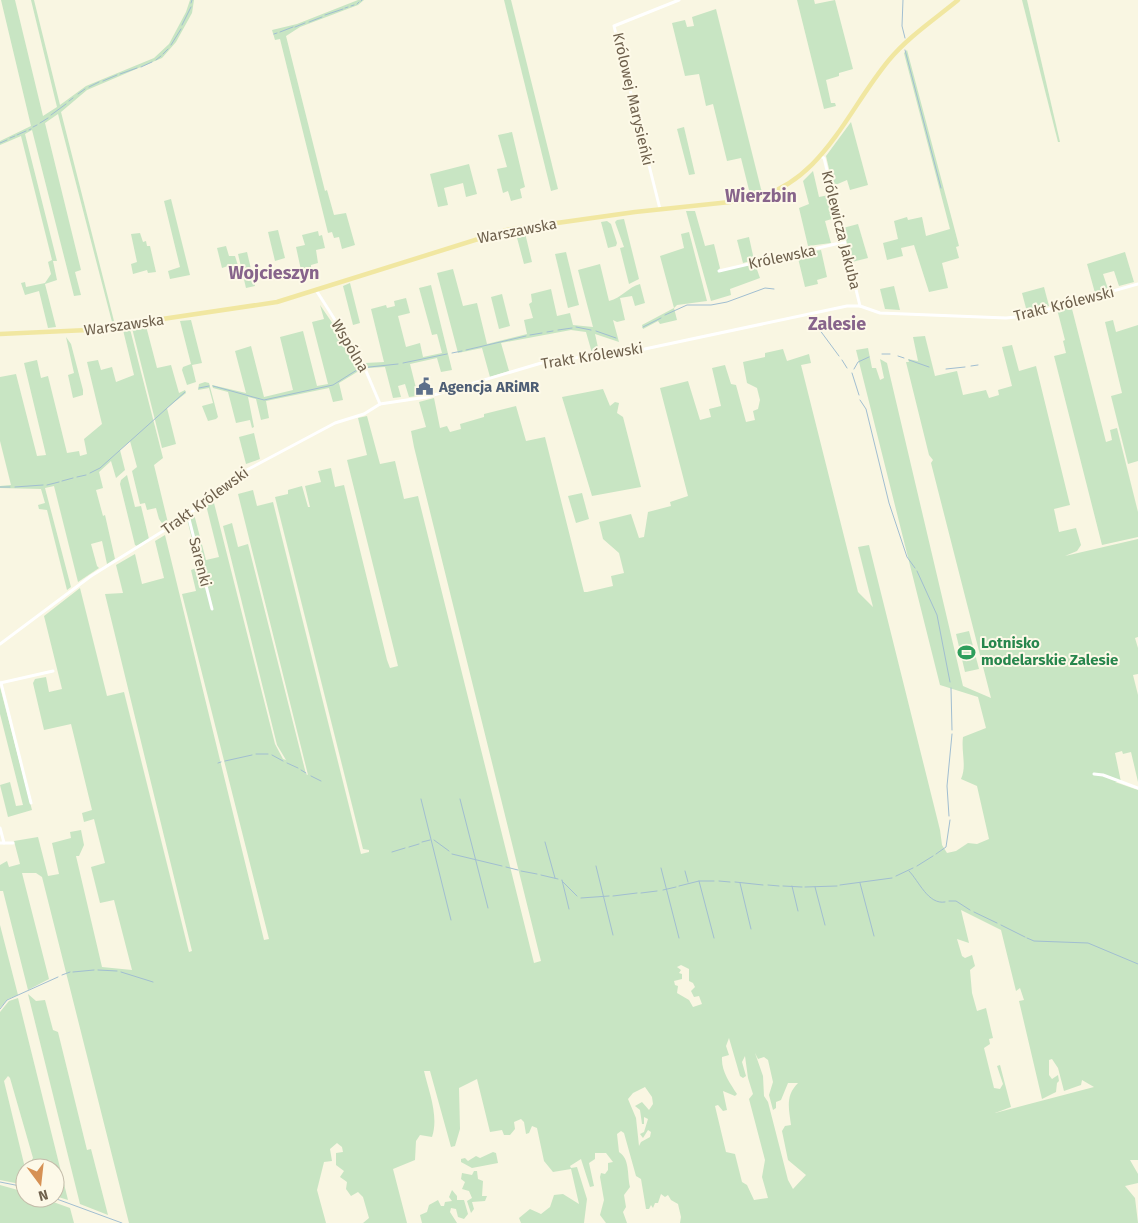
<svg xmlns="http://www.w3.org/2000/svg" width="1138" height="1223" font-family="'Fira Sans',sans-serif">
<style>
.green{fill:#c8e5c3;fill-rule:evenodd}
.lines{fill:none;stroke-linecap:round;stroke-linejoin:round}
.stream{stroke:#a1bed1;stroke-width:1}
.minor{stroke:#fff;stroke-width:3}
.major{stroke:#f1e7a1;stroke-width:4.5}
.labels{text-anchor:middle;stroke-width:4;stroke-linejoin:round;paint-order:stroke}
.street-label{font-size:15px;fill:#6e604c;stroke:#fdf9e8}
.service-label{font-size:15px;font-weight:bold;fill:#4e5e75;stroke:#fdf9e8;text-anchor:start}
.leisure-label{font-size:15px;font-weight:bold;fill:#27864d;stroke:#fdf9e8;text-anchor:start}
.quarter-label{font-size:18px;font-weight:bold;fill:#87648b;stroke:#fdf9e8}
</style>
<rect width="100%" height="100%" fill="#f9f6e2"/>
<g class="green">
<polygon points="1,0 15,0 43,116 57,107 31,0 34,0 60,105 86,86 154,58 169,44 186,12 190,0 194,0 192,13 176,42 162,58 87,90 61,112 114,321 112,322 58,114 45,123 81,270 75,272 81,295 74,296 32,130 25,134 57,261 53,261 57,280 45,284 56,327 48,328 39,291 25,295 21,283 25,282 26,287 45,283 51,274 48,262 52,260 21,136 0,145 0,141 31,126"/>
<polygon points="358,0 364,0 358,5 300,27 286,36 325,191 327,190 334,215 346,213 355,245 342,249 339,237 334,238 332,232 328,233 280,39 275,40 272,30 297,24"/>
<polygon points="504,0 511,0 558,189 551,191"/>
<polygon points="797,0 814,0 815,4 835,0 853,69 839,73 839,76 826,80 831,103 835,103 836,106 824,109"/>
<polygon points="1022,0 1027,0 1060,142 1058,142"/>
<polygon points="716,9 761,189 762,191 750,194 741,158 727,161 713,104 706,106 699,74 685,76 672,23 685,20 687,27 694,26 692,17"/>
<polygon points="907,50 959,246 956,247 959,258 942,263 948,288 929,292 914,245 901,248 903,256 887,260 883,243 898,239 894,221 907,217 908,220 922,217 926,236 950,229 905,57 904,53"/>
<polygon points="851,122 868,185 850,190 847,180 833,186 826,156"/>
<polygon points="684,127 695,174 689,175 677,129"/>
<polygon points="512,132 525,187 520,189 522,198 511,201 508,191 503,193 497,169 507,167 498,135"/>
<polygon points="469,164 477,194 466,197 463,183 444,188 448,205 438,207 430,174"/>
<polygon points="813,171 819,197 829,195 835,218 825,221 831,243 808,246 799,208 809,204 803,181"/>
<polygon points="171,199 190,275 170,279 168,271 180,267 164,201"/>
<polygon points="686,211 695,211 705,246 714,244 720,268 718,271 755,264 760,278 730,289 731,295 711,301"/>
<polygon points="624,219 639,279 629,284 620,248 624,247 615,222 617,220"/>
<polygon points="607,221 611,224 617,243 616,246 608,248 601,222"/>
<polygon points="858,224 868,258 852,262 843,228"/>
<polygon points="278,230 285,258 275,261 268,232"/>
<polygon points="318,231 319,236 322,235 325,248 316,250 318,263 311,265 311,268 301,270 296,247 305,245 302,235"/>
<polygon points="689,232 707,301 677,305 674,308 677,320 660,324 658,321 643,329 642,325 674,308 660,256 684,248 681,234"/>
<polygon points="140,233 143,242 146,241 147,246 150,246 156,272 148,273 147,270 133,274 131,264 137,262 131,234"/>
<polygon points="525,233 532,262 524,264 516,234"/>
<polygon points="749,237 754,260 743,263 737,240"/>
<polygon points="226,246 229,256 235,256 240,272 233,274 231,265 222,268 217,248"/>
<polygon points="821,250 827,277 817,280 818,284 805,287 797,254"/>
<polygon points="247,252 255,286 246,288 238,254"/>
<polygon points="566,252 579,305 568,308 555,254"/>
<polygon points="1125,252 1134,282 1119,286 1114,271 1103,274 1108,289 1095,293 1087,264"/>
<path d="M 600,264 L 609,301 C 622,298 628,287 640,284 L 645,303 L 635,306 L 632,296 L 620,298 L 625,320 L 617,322 L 613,320 L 619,342 L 595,334 L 599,352 L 592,353 L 586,332 L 571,330 L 501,343 L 509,371 L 490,377 L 482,348 L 458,353 L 437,273 L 453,269 L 463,306 L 477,303 L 487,344 L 527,334 L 524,320 L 533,318 L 529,304 L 532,302 L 531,294 L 551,289 L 557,316 L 570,313 L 573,325 L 593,327 L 578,270 Z"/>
<polygon points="350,283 360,323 353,325 343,286"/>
<polygon points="431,285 452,370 441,372 437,358 410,364 418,396 409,397 405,384 398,386 401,397 393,398 385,367 367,368 365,363 384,362 371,309 386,305 387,308 395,306 394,301 406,298 410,313 398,316 406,347 420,343 423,357 442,353 437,334 432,335 419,288"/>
<polygon points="894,286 900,310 885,309 880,289"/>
<polygon points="1044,287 1049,306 1027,312 1022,293"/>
<polygon points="502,294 510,326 499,329 491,297"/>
<polygon points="320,305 361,365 362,369 339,383 343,400 333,402 329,388 266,401 269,418 261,420 256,399 248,397 254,427 252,428 250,420 236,423 228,392 213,388 212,385 246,393 235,351 251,346 264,397 293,390 280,337 303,331 317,386 328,384 312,322 324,319"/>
<polygon points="1071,305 1106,442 1112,440 1110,430 1117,428 1138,512 1138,537 1102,545 1054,356 1066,353 1063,341 1065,340 1057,309"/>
<polygon points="191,320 202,363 192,365 196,382 187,385 182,370 183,367 191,364 180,321"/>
<polygon points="1113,320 1116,332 1138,325 1138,461 1128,464 1111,396 1122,393 1105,322"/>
<polygon points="146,326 157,368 171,365 179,393 185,390 186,393 167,408 176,444 162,448 132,328"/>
<polygon points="130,329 163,458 154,465 168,523 164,526 159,519 156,508 147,510 145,503 140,504 132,471 137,467 130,441 120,450 125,470 116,478 111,461 99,472 103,488 96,490 103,516 105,515 115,559 107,564 102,541 91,544 97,566 99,568 78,582 54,486 45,488 71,587 67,590 47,510 39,509 38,505 45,503 41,489 0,488 0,486 11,485 0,441 0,377 16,374 37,456 46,455 24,363 37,360 41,378 48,376 67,453 79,451 80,456 87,454 84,439 102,424 87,362 98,360 101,370 112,367 116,382 134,375 123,330"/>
<path d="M 925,336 L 935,376 L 957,371 L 963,395 L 986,390 L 989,398 L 999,395 L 998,390 L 1012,386 L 1002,347 L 1012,345 L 1019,371 L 1036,366 L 1070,505 L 1054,509 L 1059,532 L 1076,528 L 1081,545 L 1077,551 L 1065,556 L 1138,539 L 1138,637 L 1135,638 L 1138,648 L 1138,674 L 1133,675 L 1138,695 L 1138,782 L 1131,752 L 1123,754 L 1122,751 L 1115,753 L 1121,782 L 1115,782 L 1138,790 L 1138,1160 L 1130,1160 L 1138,1174 L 1138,1183 L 1125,1186 L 1135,1198 L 1138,1223 L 680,1223 L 681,1217 L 678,1204 L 671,1200 L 668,1195 L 665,1197 L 661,1194 L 658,1203 L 655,1203 L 653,1208 L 651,1205 L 649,1209 L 646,1209 L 641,1179 L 636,1176 L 624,1133 L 621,1131 L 617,1134 L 619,1152 C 630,1159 627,1174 630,1187 L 624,1195 L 626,1207 L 623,1212 L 627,1223 L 606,1223 L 600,1215 L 604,1200 L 600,1177 L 601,1173 L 605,1174 L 608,1170 L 608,1163 L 613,1162 L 606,1153 L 595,1153 L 595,1159 L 589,1163 L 594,1186 L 590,1187 L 581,1159 L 570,1166 L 571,1168 L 577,1167 L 587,1199 L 584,1223 L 521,1223 L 519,1218 L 530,1209 L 541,1214 L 550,1207 L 554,1195 L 563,1194 L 579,1204 L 571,1169 L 553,1172 L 544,1161 L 537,1128 L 532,1126 L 529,1133 L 526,1134 L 524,1122 L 521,1119 L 514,1122 L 515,1129 L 510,1135 L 504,1135 L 502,1130 L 490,1132 L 477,1079 L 459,1088 L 460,1129 L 455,1146 L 451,1147 L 430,1071 L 424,1071 C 429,1092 439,1116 432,1137 L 420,1135 L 416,1141 L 415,1160 L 393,1169 L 407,1223 L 363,1223 L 369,1218 L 363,1197 L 358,1192 L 351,1196 L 346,1189 L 347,1182 L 340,1177 L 344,1171 L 336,1165 L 336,1153 L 343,1152 L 342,1147 L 337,1143 L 330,1149 L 332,1161 L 324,1162 L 317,1190 L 326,1223 L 129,1223 L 42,877 L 36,873 L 22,873 L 49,979 L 28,990 L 3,891 L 0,891 L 0,865 L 7,861 L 9,867 L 20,864 L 14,841 L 38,837 L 48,876 L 59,874 L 52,843 L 71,838 L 70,832 L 81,830 L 84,845 L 79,856 L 76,856 L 102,967 L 132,970 L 114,900 L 100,903 L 91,867 L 105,863 L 94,819 L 84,822 L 82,813 L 92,810 L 71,724 L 44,730 L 33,683 L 35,679 L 46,677 L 49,692 L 62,689 L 44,616 L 80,588 L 107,696 L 124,692 L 189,952 L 192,951 L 105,594 L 123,593 L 116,565 L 135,554 L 142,584 L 164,578 L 155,541 L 165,535 L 264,940 L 269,939 L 182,594 L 196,591 L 191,570 L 199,567 L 187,519 L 194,514 L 206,560 L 219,557 L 206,505 L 213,499 L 275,744 L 283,759 L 286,760 L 277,745 L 223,526 L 232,523 L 238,547 L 248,544 L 306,774 L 308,775 L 238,494 L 253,490 L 257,506 L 273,502 L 361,854 L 369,852 L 369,850 L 363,849 L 275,497 L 288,494 L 288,490 L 302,486 L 308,507 L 310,507 L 305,486 L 321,482 L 318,471 L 331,468 L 335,487 L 344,485 L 387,660 L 390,668 L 398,666 L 347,460 L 367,455 L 358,418 L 367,416 L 380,464 L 395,461 L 404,499 L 418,496 L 534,963 L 541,961 L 414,447 L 411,431 L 426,427 L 419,402 L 434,398 L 440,428 L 447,426 L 450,432 L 461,429 L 460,424 L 484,417 L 484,414 L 516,406 L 526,441 L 545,437 L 584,592 L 587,592 L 613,586 L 611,576 L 624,573 L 619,553 L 603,539 L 599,522 L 631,514 L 639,538 L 644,537 L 648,512 L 671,506 L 670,502 L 688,496 L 660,388 L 688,381 L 700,420 L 711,417 L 709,409 L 721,406 L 712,368 L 725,365 L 731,384 L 736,385 L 746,422 L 755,420 L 753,411 L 758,409 L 760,400 L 757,388 L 747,383 L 743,362 L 765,357 L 765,353 L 783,349 L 787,361 L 809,354 L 811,363 L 801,365 L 858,592 L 873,607 L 858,547 L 869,545 L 940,830 L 942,845 L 947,853 L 956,851 L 968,843 L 977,844 L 989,839 L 977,786 L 961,779 C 967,766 961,752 963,737 L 986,728 L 978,697 L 940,685 L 856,350 L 868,348 L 872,368 L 876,368 L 880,380 L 884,378 L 880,359 L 887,363 L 963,686 L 991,698 L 931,463 L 933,460 L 929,455 L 906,362 L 909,362 L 908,359 L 918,361 L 913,337 ZM 961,910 L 1001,930 L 1016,991 L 1020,988 L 1024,1000 L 1019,1001 L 1042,1099 L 1056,1092 L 1057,1083 L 1059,1081 L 1058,1075 L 1052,1079 L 1049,1075 L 1049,1060 L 1052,1059 L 1058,1068 L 1064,1091 L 1081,1085 L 1082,1080 L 1094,1087 L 995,1113 L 1011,1107 L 1000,1065 L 997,1066 L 1003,1084 L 1000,1089 L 994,1088 L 984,1048 L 990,1044 L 989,1039 L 993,1038 L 986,1008 L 977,1011 L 972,993 L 970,970 L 975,966 L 972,955 L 965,958 L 962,956 L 957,939 L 969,943 ZM 681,965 L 689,969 L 689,981 L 693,983 L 695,987 L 691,991 L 694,997 L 699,996 L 702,1004 L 693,1007 L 689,1000 L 677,993 L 678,986 L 675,985 L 674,981 L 682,979 L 682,974 L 679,973 L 681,970 L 677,967 ZM 729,1038 L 740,1076 L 743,1078 L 746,1076 L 742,1062 L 745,1056 L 748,1078 L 753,1094 L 749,1099 L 765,1160 L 762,1177 L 768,1198 L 754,1200 L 747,1185 L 742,1182 L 735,1154 L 726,1152 L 715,1106 L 718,1105 L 723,1111 L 727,1110 L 723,1091 L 735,1096 L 737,1094 C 730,1083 721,1071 722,1057 L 729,1055 L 726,1046 ZM 755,1053 L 758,1059 L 764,1057 L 768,1060 L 773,1082 L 769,1095 L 773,1110 L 776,1108 L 776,1102 L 781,1100 L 788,1083 L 798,1083 C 785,1096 789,1109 791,1125 L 785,1126 L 782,1131 L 788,1160 L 806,1175 L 793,1189 L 788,1180 L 768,1102 L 764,1096 L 763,1076 ZM 645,1087 L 652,1097 L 653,1104 L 649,1110 L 642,1102 L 635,1106 L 640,1110 L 642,1124 L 644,1124 L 644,1117 L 648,1119 L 644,1132 L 640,1134 L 643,1138 L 648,1130 L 651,1132 L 650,1137 L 641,1142 L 639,1146 L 636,1118 L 628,1099 L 633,1093 Z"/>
<polygon points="66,337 71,344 83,390 83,395 73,398 68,375 74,373"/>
<polygon points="205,382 209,383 218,417 216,419 208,421 202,406 213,403 209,388 198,390 199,384"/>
<polygon points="603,389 610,406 615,402 619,403 617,413 623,417 641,487 592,496 562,397"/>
<polygon points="254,433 260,459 246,464 239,437"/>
<polygon points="127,475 135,507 141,506 149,539 137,546 135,545 120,484 121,480"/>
<polygon points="582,493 589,519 576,523 568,496"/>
<polygon points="969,631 979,669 965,672 956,634"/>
<polygon points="0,687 32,810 8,817 0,785 10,782 16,806 23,805 0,714"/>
<polygon points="0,925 18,995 8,999 0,1008"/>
<polygon points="28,994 36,1001 45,1000 53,1030 58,1032 87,1150 91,1149 108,1215 80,1204"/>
<polygon points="18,998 68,1200 55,1196 55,1168 30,1168 29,1165 33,1158 10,1078 8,1076 4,1081 25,1168 25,1185 0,1180 0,1012 9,1001"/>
<polygon points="493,1152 496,1153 498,1163 472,1168 461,1162 461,1159 465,1158 468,1161 476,1156 480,1158"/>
<polygon points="474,1171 477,1171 478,1179 483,1181 482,1196 487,1196 485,1201 472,1202 474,1209 471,1213 467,1201 472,1198 469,1191 462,1189 465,1182 461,1179 462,1173 472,1175"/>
<polygon points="0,1185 25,1192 25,1198 42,1198 70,1208 74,1223 0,1223"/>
<polygon points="452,1190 457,1196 457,1200 464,1200 468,1214 464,1219 458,1217 456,1209 451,1208 450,1212 457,1223 422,1223 420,1215 427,1212 429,1205 438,1200 441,1206 444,1206 445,1202 452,1201 449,1197"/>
</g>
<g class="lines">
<g class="stream">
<polyline points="903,0 902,26 905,38"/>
<polyline points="361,1 362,0"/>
<polyline points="191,3 192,0"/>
<polyline points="357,4 359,2"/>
<polyline points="351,6 354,5"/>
<polyline points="345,8 348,7"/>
<polyline points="325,15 343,9"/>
<polyline points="309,22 322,17"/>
<polyline points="182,25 191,7"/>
<polyline points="295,27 305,23"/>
<polyline points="280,32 293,27"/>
<polyline points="274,34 277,33"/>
<polyline points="171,45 181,29"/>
<polyline points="905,50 941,188"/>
<polyline points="163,54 168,49"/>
<polyline points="156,60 161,56"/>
<polyline points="141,67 152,62"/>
<polyline points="120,74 137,68"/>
<polyline points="103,81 117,75"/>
<polyline points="89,87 99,82"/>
<polyline points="78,94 85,89"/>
<polyline points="69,101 73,98"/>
<polyline points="51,115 66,104"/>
<polyline points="40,123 48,118"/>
<polyline points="33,127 37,125"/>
<polyline points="29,130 31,129"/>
<polyline points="17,135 26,131"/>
<polyline points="10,138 15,136"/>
<polyline points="0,143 7,140"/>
<polyline points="665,315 687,305 711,305 727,302 765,288 774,289"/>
<polyline points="576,327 591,330"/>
<polyline points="643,327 661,318"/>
<polyline points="819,329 839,356"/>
<polyline points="558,330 572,328"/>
<polyline points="596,331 616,338"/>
<polyline points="547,332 553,331"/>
<polyline points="530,335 542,333"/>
<polyline points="466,350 526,336"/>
<polyline points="452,353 462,351"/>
<polyline points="882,354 890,354"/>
<polyline points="898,356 904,358"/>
<polyline points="842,360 847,368"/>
<polyline points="909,360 929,367"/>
<polyline points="403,363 447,354"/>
<polyline points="971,366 978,365"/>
<polyline points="854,369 858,362 869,357"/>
<polyline points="946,369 965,367"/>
<polyline points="852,373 859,395"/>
<polyline points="213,386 264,400 333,385 360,368 398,364"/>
<polyline points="199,388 209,386"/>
<polyline points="860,400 866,409 889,503 907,557 915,568"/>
<polyline points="90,473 100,468 185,392"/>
<polyline points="77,477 86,475"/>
<polyline points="62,481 73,478"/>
<polyline points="47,485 59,482"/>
<polyline points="0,487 10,487"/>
<polyline points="15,487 43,485"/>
<polyline points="917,571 937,615 950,682"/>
<polyline points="951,688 952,730"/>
<polyline points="256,754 268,754"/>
<polyline points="272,755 283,761"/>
<polyline points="225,761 252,755"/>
<polyline points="218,763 221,762"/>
<polyline points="287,763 298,768"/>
<polyline points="301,770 306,773"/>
<polyline points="311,776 321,781"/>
<polyline points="421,799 451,920"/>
<polyline points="460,799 488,908"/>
<polyline points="949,816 947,786 952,734"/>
<polyline points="434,840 449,851"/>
<polyline points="422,842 430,840"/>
<polyline points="545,842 555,878"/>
<polyline points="409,847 419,844"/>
<polyline points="392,852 405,848"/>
<polyline points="452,854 502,866"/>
<polyline points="936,854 946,847 950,820"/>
<polyline points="596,866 613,935"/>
<polyline points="917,866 933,856"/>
<polyline points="506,867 518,870"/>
<polyline points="661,868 679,938"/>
<polyline points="521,871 537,874"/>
<polyline points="685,871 688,882"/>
<path d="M 909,871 C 919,881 928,905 945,902"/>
<polyline points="541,875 558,879"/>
<polyline points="896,876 913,868"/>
<polyline points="562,880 569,909"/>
<polyline points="562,881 577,896"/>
<polyline points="699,881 714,938"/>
<polyline points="719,881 730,882"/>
<polyline points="735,882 763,885"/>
<polyline points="740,883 751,929"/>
<polyline points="860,883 874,936"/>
<polyline points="768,885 779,886"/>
<polyline points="840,885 892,878"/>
<polyline points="679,886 699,881 714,881"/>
<polyline points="783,886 802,887"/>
<polyline points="792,886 798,911"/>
<polyline points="805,887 837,886"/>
<polyline points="815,887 825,925"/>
<polyline points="663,890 676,887"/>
<polyline points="641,893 657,891"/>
<polyline points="613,896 637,893"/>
<polyline points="581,898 609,896"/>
<polyline points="949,901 956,901 970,910"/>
<polyline points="974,912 997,923"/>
<polyline points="1001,925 1025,937"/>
<polyline points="1027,938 1034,941 1088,943 1138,964"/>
<polyline points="98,970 117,971"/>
<polyline points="73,972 94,970"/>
<polyline points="121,972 153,982"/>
<polyline points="62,975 70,972"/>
<polyline points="0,1009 7,1000 58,977"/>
<polyline points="0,1182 25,1187"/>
<polyline points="54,1198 122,1223"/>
</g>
<g class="minor">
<polyline points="820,156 824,158 860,306"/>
<polyline points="660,209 614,26 679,0"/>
<polyline points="719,271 844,242"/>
<polyline points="316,290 363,364 380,404"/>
<polyline points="188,515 212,609"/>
<polyline points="0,644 91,576 184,518 243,472 335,423 364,414 380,404 427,397 548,361 640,350 847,306 860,306 880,313 1006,318 1024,316 1138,284"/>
<polyline points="0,683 53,671"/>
<polyline points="1,683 31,803"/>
<polyline points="1094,774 1103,775 1138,788"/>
<polyline points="0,828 4,843"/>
<polyline points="0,843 13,843"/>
</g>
<path class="major" d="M 0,334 L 88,330 L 277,302 L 507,230 L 635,212 L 749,200 C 823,183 845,113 889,60 C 908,37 935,19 958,0"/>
</g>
<defs>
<symbol id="civic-bare" viewBox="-9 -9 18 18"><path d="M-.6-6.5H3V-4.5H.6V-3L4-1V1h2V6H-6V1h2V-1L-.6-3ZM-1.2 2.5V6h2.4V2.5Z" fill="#5c6f8a" stroke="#fdf9e8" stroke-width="2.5" paint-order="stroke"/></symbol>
<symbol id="stadium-bare" viewBox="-9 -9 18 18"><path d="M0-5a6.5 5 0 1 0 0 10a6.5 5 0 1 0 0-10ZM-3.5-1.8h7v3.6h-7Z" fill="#2e9e5b" stroke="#fdf9e8" stroke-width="2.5" paint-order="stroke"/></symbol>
</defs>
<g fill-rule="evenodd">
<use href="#civic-bare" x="412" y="374" width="25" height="25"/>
<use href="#stadium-bare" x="954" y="640" width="25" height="25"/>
</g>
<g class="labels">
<g class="street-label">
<text transform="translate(633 99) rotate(77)" y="5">Królowej Marysieńki</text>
<text transform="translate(841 230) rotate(76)" y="5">Królewicza Jakuba</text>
<text transform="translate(517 231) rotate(-11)" y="5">Warszawska</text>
<text transform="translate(782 257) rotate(-12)" y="5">Królewska</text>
<text transform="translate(1064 304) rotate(-14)" y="5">Trakt Królewski</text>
<text transform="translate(124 325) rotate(-8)" y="5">Warszawska</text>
<text transform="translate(350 346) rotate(59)" y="5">Wspólna</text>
<text transform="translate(592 356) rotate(-9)" y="5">Trakt Królewski</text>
<text transform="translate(205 501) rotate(-36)" y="5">Trakt Królewski</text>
<text transform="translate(200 562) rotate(76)" y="5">Sarenki</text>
</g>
<g class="service-label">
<text x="439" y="392">Agencja ARiMR</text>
</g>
<g class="leisure-label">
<text x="981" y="648">Lotnisko<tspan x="981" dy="17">modelarskie Zalesie</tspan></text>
</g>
<g class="quarter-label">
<text x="761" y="202">Wierzbin</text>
<text x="274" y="279">Wojcieszyn</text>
<text x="837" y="330">Zalesie</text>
</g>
</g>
<g transform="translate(40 1183) rotate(165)"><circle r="24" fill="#fdf9e8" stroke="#c4bcaa"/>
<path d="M0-4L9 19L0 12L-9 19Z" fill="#d69154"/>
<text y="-8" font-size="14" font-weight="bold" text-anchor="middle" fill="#6e604c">N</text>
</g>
</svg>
